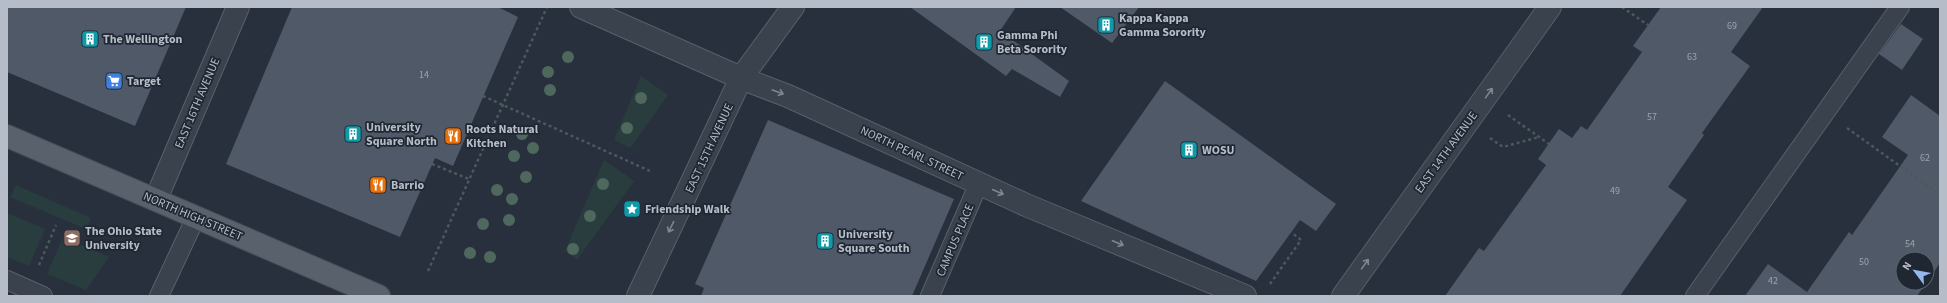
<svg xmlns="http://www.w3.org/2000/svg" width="1947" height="303" font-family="'Source Sans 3',sans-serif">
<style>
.green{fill:#2a3d3e}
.building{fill:#505967}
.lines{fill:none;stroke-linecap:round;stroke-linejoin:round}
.service-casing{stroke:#58606b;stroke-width:20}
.minor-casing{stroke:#58606b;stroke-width:24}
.tertiary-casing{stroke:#58606b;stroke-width:24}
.primary-casing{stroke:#434b56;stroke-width:24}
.path{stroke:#495a5c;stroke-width:2.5;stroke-dasharray:3 3;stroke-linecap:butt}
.service{stroke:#3a424d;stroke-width:18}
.minor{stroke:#3a424d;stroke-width:22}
.tertiary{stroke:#3a424d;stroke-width:22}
.primary{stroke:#59616c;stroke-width:22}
.tree{fill:#4f685e}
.oneway{stroke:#7e8691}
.labels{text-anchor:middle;stroke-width:3.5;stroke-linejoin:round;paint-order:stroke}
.number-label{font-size:10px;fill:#9ca4b0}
.poi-label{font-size:12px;font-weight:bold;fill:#b6bdc8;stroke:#1f2732;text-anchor:start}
.street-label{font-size:12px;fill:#b6bdc8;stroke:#1f2732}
</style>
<rect width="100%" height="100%" fill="#27303c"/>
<g class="green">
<polygon points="641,76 668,95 630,148 614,140"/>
<polygon points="604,160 634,181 577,260 565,251"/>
<polygon points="16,185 91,218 86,229 10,197"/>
<polygon points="7,213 45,229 29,266 7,257"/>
<polygon points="63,237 109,257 86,290 47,274"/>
</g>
<g class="building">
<polygon points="7,7 186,7 135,126 7,72"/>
<polygon points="292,7 498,7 518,17 453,166 435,158 400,237 226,164"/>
<polygon points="910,7 1016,7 1000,31 1069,81 1060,97 1012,69 1006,76"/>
<polygon points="1060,7 1139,7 1112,43"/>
<polygon points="1661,7 1763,7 1731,52 1750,66 1702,133 1704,135 1668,187 1687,200 1620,296 1445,296 1479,248 1484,251 1546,165 1538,159 1559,129 1572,138 1581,126 1587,130 1642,52 1633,46"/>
<polygon points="1901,24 1923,39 1902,70 1879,54"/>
<polygon points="1165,81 1336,204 1316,231 1300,220 1256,281 1081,201"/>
<polygon points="1911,95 1940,116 1940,263 1927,282 1927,259 1903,259 1903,283 1926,283 1917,296 1745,296 1768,264 1807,292 1849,232 1852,235 1908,155 1882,137"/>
<polygon points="768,120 954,199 912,296 701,296 704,288 695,284"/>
</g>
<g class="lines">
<defs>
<g id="service">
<polyline points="7,280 43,296"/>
<polyline points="159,296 196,217"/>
<polyline points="930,296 979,183"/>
<polyline points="1695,296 1900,7"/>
</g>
<g id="minor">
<polyline points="581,7 741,78 788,96 1026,205 1245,296"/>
<polyline points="156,199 238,7"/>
<polyline points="1343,296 1550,7"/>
</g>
<polyline id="tertiary" points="638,296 741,78 793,7"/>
<polyline id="primary" points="7,136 379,296"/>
</defs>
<use href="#service" class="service-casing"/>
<use href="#minor" class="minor-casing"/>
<use href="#tertiary" class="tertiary-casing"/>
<use href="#primary" class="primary-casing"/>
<g class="path">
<polyline points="1622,7 1648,25"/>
<polyline points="483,96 650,171"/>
<polyline points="1508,115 1549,144"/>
<polyline points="1847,128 1940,195"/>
<polyline points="1490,138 1503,147 1539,137"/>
<polyline points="432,164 469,179"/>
<polyline points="39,265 56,225"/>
<polyline points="428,271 547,7"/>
<polyline points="1270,284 1301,240 1291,232"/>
<polyline points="232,296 232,295"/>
</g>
<use href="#service" class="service"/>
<use href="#minor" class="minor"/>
<use href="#tertiary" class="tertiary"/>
<use href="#primary" class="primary"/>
</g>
<g class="tree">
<circle cx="568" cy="57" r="6"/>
<circle cx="548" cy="72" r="6"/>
<circle cx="550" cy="90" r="6"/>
<circle cx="641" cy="98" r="6"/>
<circle cx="627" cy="128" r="6"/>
<circle cx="522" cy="134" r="6"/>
<circle cx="533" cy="148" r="6"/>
<circle cx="514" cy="156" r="6"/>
<circle cx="526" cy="177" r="6"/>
<circle cx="603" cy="184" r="6"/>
<circle cx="497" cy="190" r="6"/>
<circle cx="512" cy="199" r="6"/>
<circle cx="590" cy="216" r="6"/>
<circle cx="509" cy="220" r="6"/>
<circle cx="483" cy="224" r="6"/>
<circle cx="573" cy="249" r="6"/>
<circle cx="470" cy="253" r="6"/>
<circle cx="490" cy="257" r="6"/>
</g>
<defs><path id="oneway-shaft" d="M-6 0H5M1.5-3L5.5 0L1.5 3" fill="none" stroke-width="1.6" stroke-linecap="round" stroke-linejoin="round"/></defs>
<g class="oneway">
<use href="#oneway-shaft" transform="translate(778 92) rotate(20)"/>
<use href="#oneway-shaft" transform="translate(1489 93) rotate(-54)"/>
<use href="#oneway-shaft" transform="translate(998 192) rotate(24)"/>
<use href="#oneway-shaft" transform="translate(671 227) rotate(116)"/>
<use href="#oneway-shaft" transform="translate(1118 243) rotate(23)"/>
<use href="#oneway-shaft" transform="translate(1365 264) rotate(-54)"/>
</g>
<defs>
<symbol id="building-square" viewBox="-11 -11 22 22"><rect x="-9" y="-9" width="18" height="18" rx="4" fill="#0f9aa8" stroke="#1f2732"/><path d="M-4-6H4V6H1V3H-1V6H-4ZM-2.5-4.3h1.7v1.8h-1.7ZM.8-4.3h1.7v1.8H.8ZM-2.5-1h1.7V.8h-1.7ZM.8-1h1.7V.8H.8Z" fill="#fff"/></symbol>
<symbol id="supermarket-square" viewBox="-11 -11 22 22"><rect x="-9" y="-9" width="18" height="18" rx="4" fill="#3f7fe0" stroke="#1f2732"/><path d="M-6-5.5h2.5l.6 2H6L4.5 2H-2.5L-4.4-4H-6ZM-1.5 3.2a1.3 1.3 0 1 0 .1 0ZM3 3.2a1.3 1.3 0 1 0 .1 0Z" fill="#fff"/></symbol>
<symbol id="restaurant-square" viewBox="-11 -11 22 22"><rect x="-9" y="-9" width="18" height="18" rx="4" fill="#e8710a" stroke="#1f2732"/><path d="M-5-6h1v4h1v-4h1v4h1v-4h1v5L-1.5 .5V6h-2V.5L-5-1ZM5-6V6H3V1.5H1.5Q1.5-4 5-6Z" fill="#fff"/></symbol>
<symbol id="sight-square" viewBox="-11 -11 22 22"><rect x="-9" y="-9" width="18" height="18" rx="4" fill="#0f9aa8" stroke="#1f2732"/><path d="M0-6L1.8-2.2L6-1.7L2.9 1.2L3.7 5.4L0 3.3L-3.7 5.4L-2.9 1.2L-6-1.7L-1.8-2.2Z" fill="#fff"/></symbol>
<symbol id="university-square" viewBox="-11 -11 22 22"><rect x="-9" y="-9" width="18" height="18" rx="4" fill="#8d6e63" stroke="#1f2732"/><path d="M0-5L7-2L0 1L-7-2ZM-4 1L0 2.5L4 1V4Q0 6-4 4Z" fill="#fff"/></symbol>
</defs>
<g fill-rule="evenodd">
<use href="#building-square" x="1096" y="15" width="20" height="20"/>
<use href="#building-square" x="80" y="29" width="20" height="20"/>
<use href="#building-square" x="974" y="32" width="20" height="20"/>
<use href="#supermarket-square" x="104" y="71" width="20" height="20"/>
<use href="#building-square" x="343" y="124" width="20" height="20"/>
<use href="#restaurant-square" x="443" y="126" width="20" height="20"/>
<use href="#building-square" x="1179" y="140" width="20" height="20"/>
<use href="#restaurant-square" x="368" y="175" width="20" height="20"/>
<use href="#sight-square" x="622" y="199" width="20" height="20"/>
<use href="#university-square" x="62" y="228" width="20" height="20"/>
<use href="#building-square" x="815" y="231" width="20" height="20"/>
</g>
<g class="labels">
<g class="number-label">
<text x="1732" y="29">69</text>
<text x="1692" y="60">63</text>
<text x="424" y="78">14</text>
<text x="1652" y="120">57</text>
<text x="1925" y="161">62</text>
<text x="1615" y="194">49</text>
<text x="1910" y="247">54</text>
<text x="1864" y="265">50</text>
<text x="1773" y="284">42</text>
</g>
<g class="poi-label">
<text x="1119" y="22">Kappa Kappa<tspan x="1119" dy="14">Gamma Sorority</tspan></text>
<text x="997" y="39">Gamma Phi<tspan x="997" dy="14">Beta Sorority</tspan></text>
<text x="103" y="43">The Wellington</text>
<text x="127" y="85">Target</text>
<text x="366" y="131">University<tspan x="366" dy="14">Square North</tspan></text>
<text x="466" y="133">Roots Natural<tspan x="466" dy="14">Kitchen</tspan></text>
<text x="1202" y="154">WOSU</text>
<text x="391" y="189">Barrio</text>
<text x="645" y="213">Friendship Walk</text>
<text x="85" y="235">The Ohio State<tspan x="85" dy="14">University</tspan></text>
<text x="838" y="238">University<tspan x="838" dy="14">Square South</tspan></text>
</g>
<g class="street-label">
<text transform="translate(197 103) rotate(-67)" y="4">EAST 16TH AVENUE</text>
<text transform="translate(709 148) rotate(-65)" y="4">EAST 15TH AVENUE</text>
<text transform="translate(1446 152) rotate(-54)" y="4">EAST 14TH AVENUE</text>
<text transform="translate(912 153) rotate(25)" y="4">NORTH PEARL STREET</text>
<text transform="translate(193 216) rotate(23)" y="4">NORTH HIGH STREET</text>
<text transform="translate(955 240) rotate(-67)" y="4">CAMPUS PLACE</text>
</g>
</g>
<rect width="1947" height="303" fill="none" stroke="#b6bdc8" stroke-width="16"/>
<g transform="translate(1915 271) rotate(302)"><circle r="19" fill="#1f2732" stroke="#5b636e"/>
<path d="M0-3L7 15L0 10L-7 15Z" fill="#95b7ee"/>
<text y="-6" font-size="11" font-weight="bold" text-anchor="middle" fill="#b6bdc8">N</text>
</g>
</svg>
